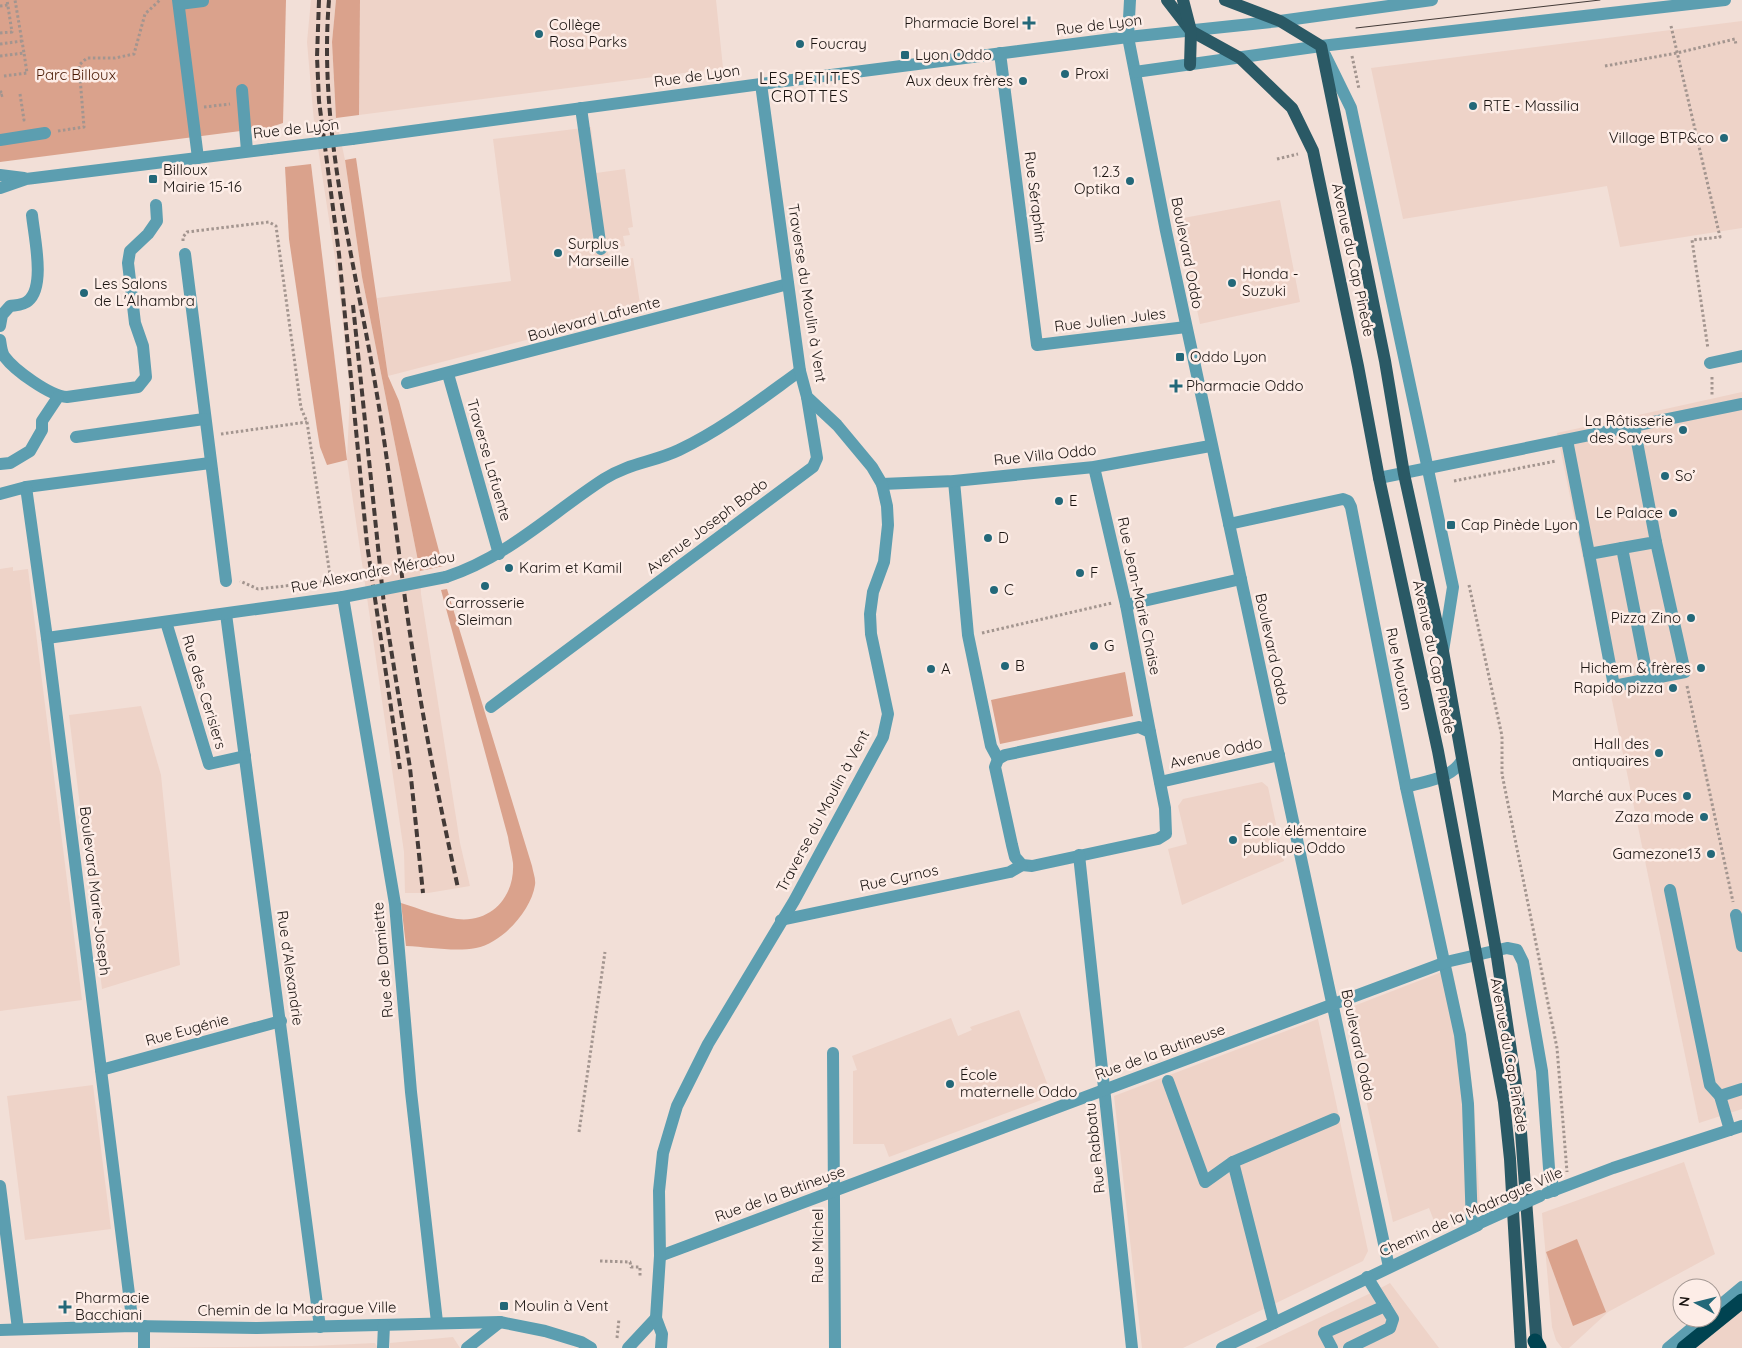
<svg xmlns="http://www.w3.org/2000/svg" width="1742" height="1348" font-family="Quicksand,sans-serif">
<style>
.built{fill:#eed3c8}
.green{fill:#daa28c}
.lines{fill:none;stroke-linecap:round;stroke-linejoin:round}
.path{stroke:#a3958f;stroke-width:3;stroke-dasharray:2.5 2.5;stroke-linecap:butt}
.minor{stroke:#5c9eb0;stroke-width:12}
.major{stroke:#2a5965;stroke-width:12}
.highway{stroke:#004351;stroke-width:15}
.tram{stroke:#433a37;stroke-width:1}
.rail{stroke:#433a37;stroke-width:4;stroke-dasharray:8 4;stroke-linecap:butt}
.minor-bridge{stroke:#5c9eb0;stroke-width:12}
.poi-dot{fill:#236879;stroke:#fdede7;stroke-width:2}
.labels{text-anchor:middle;stroke-width:5;stroke-linejoin:round;paint-order:stroke}
.poi-label{font-size:15px;fill:#1a1411;stroke:#fdede7;text-anchor:start}
.street-label{font-size:15px;fill:#1a1411;stroke:#fdede7}
.park-label{font-size:15px;fill:#4b1b05;stroke:#fdede7}
.neighbourhood-label{font-size:16px;letter-spacing:1px;fill:#1a1411;stroke:#fdede7}
</style>
<rect width="100%" height="100%" fill="#f2dfd7"/>
<g class="built">
<polygon points="311,0 336,0 332,42 336,118 345,160 362,277 420,571 421,594 460,843 470,886 428,893 405,893 404,852 347,460 350,392 338,278 314,122 307,42"/>
<polygon points="360,0 716,0 723,68 359,115"/>
<polygon points="1742,21 1742,228 1620,247 1607,186 1403,219 1371,68"/>
<polygon points="591,127 596,173 625,169 633,227 628,228 630,235 623,236 625,246 607,249 610,261 633,258 641,310 388,376 377,298 511,281 493,139"/>
<polygon points="1280,200 1300,302 1200,324 1178,219"/>
<polygon points="1742,392 1742,1109 1699,1123 1557,433"/>
<polygon points="13,567 13,571 28,569 82,1000 0,1011 0,569"/>
<polygon points="141,706 161,775 180,965 102,989 69,715"/>
<polygon points="1262,782 1268,787 1284,861 1182,905 1168,849 1187,844 1178,806 1183,799"/>
<polygon points="1452,968 1467,1042 1474,1104 1480,1206 1436,1226 1429,1208 1393,1222 1346,1009"/>
<polygon points="1019,1010 1052,1096 889,1157 884,1144 853,1144 853,1071 857,1070 852,1056 951,1018 958,1036 972,1030 970,1027"/>
<polygon points="1318,1019 1368,1251 1363,1261 1183,1348 1142,1348 1114,1096"/>
<polygon points="93,1085 111,1229 25,1240 7,1096"/>
<polygon points="1684,1162 1715,1254 1608,1312 1569,1348 1562,1348 1556,1340 1552,1327 1542,1213"/>
<polygon points="1390,1283 1439,1348 1255,1348 1375,1291"/>
<polygon points="1742,1308 1742,1348 1694,1348"/>
<polygon points="453,1337 460,1348 390,1348 390,1343"/>
<polygon points="375,1343 378,1348 152,1348 312,1346"/>
</g>
<g class="green">
<polygon points="0,0 286,0 283,123 271,127 0,162"/>
<polygon points="336,0 360,0 359,115 336,118 332,42"/>
<polygon points="356,158 388,376 399,401 443,566 420,571 362,277 345,160"/>
<polygon points="311,164 347,460 327,465 320,447 317,429 289,239 285,167"/>
<path d="M 447,589 L 532,866 C 533,872 536,879 535,885 C 531,911 502,943 476,948 C 455,952 428,947 406,946 L 401,903 C 420,909 438,916 457,919 C 491,923 515,897 513,863 C 512,855 509,845 508,837 L 441,590 Z"/>
<polygon points="1125,672 1133,716 1000,744 991,700"/>
<polygon points="1577,1239 1606,1312 1573,1326 1546,1252"/>
</g>
<g class="lines">
<g class="path">
<polyline points="0,6 8,5"/>
<polyline points="1671,26 1720,237 1692,240 1708,349"/>
<polyline points="0,33 12,32 7,0"/>
<polyline points="0,44 22,41"/>
<polyline points="0,56 24,53 15,0"/>
<polyline points="1352,56 1359,89"/>
<polyline points="1605,66 1677,53 1735,39 1736,45"/>
<polyline points="4,76 27,73 24,53"/>
<polyline points="0,91 3,95 0,96"/>
<polyline points="20,94 24,120 21,120"/>
<polyline points="204,107 230,104"/>
<polyline points="58,131 84,127 79,65 87,58 115,58 134,54 145,14 160,0"/>
<polyline points="1277,159 1298,154"/>
<polyline points="183,241 183,237 187,232 269,222 276,226 301,408 307,422 330,575 326,581 320,582 258,589 240,581"/>
<polyline points="1712,377 1712,395"/>
<polyline points="221,434 307,422"/>
<polyline points="1454,481 1556,461"/>
<polyline points="1469,585 1502,736 1502,774 1557,1048 1567,1172"/>
<polyline points="982,633 1112,603"/>
<polyline points="1687,686 1733,902"/>
<polyline points="579,1132 605,952"/>
<polyline points="600,1261 630,1262 631,1267 640,1267 640,1276"/>
<polyline points="617,1338 619,1319"/>
</g>
<g class="minor">
<polyline points="178,0 198,158"/>
<polyline points="1130,0 1128,37 1166,231 1389,1267"/>
<polyline points="179,4 203,1"/>
<polyline points="1000,53 1037,345 1186,327"/>
<polyline points="1325,55 1351,108 1453,587 1443,651"/>
<polyline points="1135,72 1321,46 1725,0"/>
<polyline points="242,90 247,151"/>
<polyline points="581,108 601,249"/>
<polyline points="352,139 761,84 1128,37 1280,21 1432,0"/>
<polyline points="0,140 45,133"/>
<polyline points="0,175 24,178"/>
<polyline points="0,188 26,179 270,149"/>
<polyline points="185,254 226,581"/>
<path d="M 0,326 L 2,315 L 10,306 C 16,305 24,305 28,301 C 46,287 34,236 32,215"/>
<path d="M 0,340 C 1,345 1,351 4,356 C 14,370 50,396 67,397 L 138,387 L 146,377 L 143,346 L 135,323 L 128,263 L 130,251 L 148,234 L 157,221 L 156,205"/>
<polyline points="1710,363 1742,356"/>
<polyline points="448,374 499,554"/>
<polyline points="407,383 788,284"/>
<polyline points="1634,426 1656,542 1622,548 1648,680"/>
<polyline points="76,437 204,419"/>
<polyline points="1567,440 1589,554 1622,548"/>
<polyline points="0,464 10,463 30,451 42,430 42,421 58,397"/>
<polyline points="1094,467 1126,605 1150,732"/>
<polyline points="1379,478 1742,404"/>
<polyline points="954,481 968,635 991,746 998,759"/>
<polyline points="882,484 954,481 1094,467 1210,446"/>
<polyline points="26,487 210,463"/>
<polyline points="0,494 26,487 47,638 133,1326"/>
<polyline points="1229,524 1343,499 1348,501 1351,507 1406,787 1460,1035 1468,1104 1472,1227"/>
<polyline points="1589,554 1614,686 1685,672 1656,542"/>
<path d="M 446,577 C 509,556 550,514 604,479 C 629,463 654,462 679,450 C 723,429 761,399 800,371"/>
<polyline points="1126,605 1241,579"/>
<polyline points="226,614 320,1327"/>
<polyline points="166,622 209,764 245,756"/>
<polyline points="47,638 343,597 395,904 411,1092 437,1322"/>
<polyline points="491,707 813,467 817,458 807,397"/>
<polygon points="1139,727 1150,732 1165,808 1166,834 1158,839 1032,866 1022,865 1015,857 1012,845 995,767 998,759 1005,755"/>
<polyline points="1160,782 1279,755"/>
<path d="M 1406,787 C 1425,781 1452,779 1462,760"/>
<polyline points="1079,855 1132,1348"/>
<polyline points="1670,890 1710,1085 1720,1096 1730,1130"/>
<polyline points="1736,915 1742,946"/>
<polyline points="781,920 1010,872 1022,865"/>
<polyline points="833,1053 835,1348"/>
<polyline points="101,1070 281,1021"/>
<polyline points="1168,1081 1205,1182 1233,1162"/>
<polyline points="1720,1096 1742,1089"/>
<polyline points="0,1186 18,1329"/>
<polyline points="1547,1193 1613,1168 1742,1126"/>
<polyline points="660,1256 1446,962 1507,948 1517,950 1523,962 1542,1071 1549,1168 1554,1191"/>
<polyline points="1712,1312 1742,1287"/>
<polyline points="1274,1323 1233,1162 1334,1119"/>
<polyline points="144,1326 144,1348"/>
<polyline points="0,1330 133,1326 257,1328 500,1322 545,1331 581,1342 591,1348"/>
<polyline points="383,1348 384,1325"/>
<polyline points="467,1348 500,1322"/>
<polyline points="628,1348 656,1318"/>
<polyline points="661,1348 662,1334 656,1318 660,1256 659,1191 663,1153 677,1106 708,1044 794,901 883,737 888,714 871,634 870,614 873,592 884,562 888,525 887,506 882,484 872,467 837,425 807,397 800,371 761,84"/>
<polyline points="1222,1348 1478,1225"/>
<polyline points="1332,1348 1324,1333 1385,1306"/>
<polyline points="1349,1348 1390,1328 1393,1319 1367,1277"/>
<polyline points="1668,1348 1704,1318"/>
</g>
<g class="major">
<polyline points="1167,0 1191,31 1240,58 1292,108 1313,151 1358,366 1379,478 1438,751 1504,1102 1510,1159 1521,1348"/>
<polyline points="1183,0 1191,31 1190,65"/>
<polyline points="1225,0 1280,21 1321,46 1385,361 1404,474 1443,651 1496,950 1519,1105 1537,1348"/>
</g>
<g class="highway">
<polyline points="1535,1341 1539,1348"/>
<polyline points="1684,1348 1742,1301"/>
</g>
<polyline class="tram" points="1356,28 1600,0"/>
<g class="rail">
<polyline points="319,0 317,57 319,101 339,254 367,544 400,769"/>
<path d="M 329,0 C 318,131 355,261 376,389 C 391,476 399,565 413,653 C 425,732 441,810 458,888"/>
<polyline points="353,305 384,605 410,768 423,893"/>
</g>
<g class="minor-bridge">
<polyline points="270,149 352,139"/>
<polyline points="343,597 446,577"/>
<polyline points="1482,1222 1540,1196"/>
</g>
</g>
<g class="poi-dot">
<path d="M1026.5 15.5h5v5h5v5h-5v5h-5v-5h-5v-5h5z"/>
<circle cx="539" cy="34" r="5"/>
<circle cx="800" cy="44" r="5"/>
<rect x="900" y="50" width="10" height="10" rx="2.5"/>
<circle cx="1065" cy="74" r="5"/>
<circle cx="1023" cy="81" r="5"/>
<circle cx="1473" cy="106" r="5"/>
<circle cx="1724" cy="138" r="5"/>
<rect x="148" y="174" width="10" height="10" rx="2.5"/>
<circle cx="1130" cy="181" r="5"/>
<circle cx="558" cy="253" r="5"/>
<circle cx="1232" cy="283" r="5"/>
<circle cx="84" cy="293" r="5"/>
<rect x="1175" y="352" width="10" height="10" rx="2.5"/>
<path d="M1173.5 378.5h5v5h5v5h-5v5h-5v-5h-5v-5h5z"/>
<circle cx="1683" cy="430" r="5"/>
<circle cx="1665" cy="476" r="5"/>
<circle cx="1059" cy="501" r="5"/>
<circle cx="1673" cy="513" r="5"/>
<rect x="1446" y="520" width="10" height="10" rx="2.5"/>
<circle cx="988" cy="538" r="5"/>
<circle cx="509" cy="568" r="5"/>
<circle cx="1080" cy="573" r="5"/>
<circle cx="485" cy="586" r="5"/>
<circle cx="994" cy="590" r="5"/>
<circle cx="1691" cy="618" r="5"/>
<circle cx="1094" cy="646" r="5"/>
<circle cx="1005" cy="666" r="5"/>
<circle cx="1701" cy="668" r="5"/>
<circle cx="931" cy="669" r="5"/>
<circle cx="1673" cy="688" r="5"/>
<circle cx="1659" cy="753" r="5"/>
<circle cx="1687" cy="796" r="5"/>
<circle cx="1704" cy="817" r="5"/>
<circle cx="1233" cy="840" r="5"/>
<circle cx="1711" cy="854" r="5"/>
<circle cx="950" cy="1084" r="5"/>
<rect x="499" y="1301" width="10" height="10" rx="2.5"/>
<path d="M62.5 1299.5h5v5h5v5h-5v5h-5v-5h-5v-5h5z"/>
</g>
<g class="labels">
<g class="poi-label">
<text x="1019" y="28" text-anchor="end">Pharmacie Borel</text>
<text x="549" y="30">Collège<tspan x="549" dy="17">Rosa Parks</tspan></text>
<text x="810" y="49">Foucray</text>
<text x="915" y="60">Lyon Oddo</text>
<text x="1075" y="79">Proxi</text>
<text x="1013" y="86" text-anchor="end">Aux deux frères</text>
<text x="1483" y="111">RTE - Massilia</text>
<text x="1714" y="143" text-anchor="end">Village BTP&amp;co</text>
<text x="163" y="175">Billoux<tspan x="163" dy="17">Mairie 15-16</tspan></text>
<text x="1120" y="177" text-anchor="end">1.2.3<tspan x="1120" dy="17">Optika</tspan></text>
<text x="568" y="249">Surplus<tspan x="568" dy="17">Marseille</tspan></text>
<text x="1242" y="279">Honda -<tspan x="1242" dy="17">Suzuki</tspan></text>
<text x="94" y="289">Les Salons<tspan x="94" dy="17">de L'Alhambra</tspan></text>
<text x="1190" y="362">Oddo Lyon</text>
<text x="1186" y="391">Pharmacie Oddo</text>
<text x="1673" y="426" text-anchor="end">La Rôtisserie<tspan x="1673" dy="17">des Saveurs</tspan></text>
<text x="1675" y="481">So’</text>
<text x="1069" y="506">E</text>
<text x="1663" y="518" text-anchor="end">Le Palace</text>
<text x="1461" y="530">Cap Pinède Lyon</text>
<text x="998" y="543">D</text>
<text x="519" y="573">Karim et Kamil</text>
<text x="1090" y="578">F</text>
<text x="1004" y="595">C</text>
<text x="485" y="608" text-anchor="middle">Carrosserie<tspan x="485" dy="17">Sleiman</tspan></text>
<text x="1681" y="623" text-anchor="end">Pizza Zino</text>
<text x="1104" y="651">G</text>
<text x="1015" y="671">B</text>
<text x="1691" y="673" text-anchor="end">Hichem &amp; frères</text>
<text x="941" y="674">A</text>
<text x="1663" y="693" text-anchor="end">Rapido pizza</text>
<text x="1649" y="749" text-anchor="end">Hall des<tspan x="1649" dy="17">antiquaires</tspan></text>
<text x="1677" y="801" text-anchor="end">Marché aux Puces</text>
<text x="1694" y="822" text-anchor="end">Zaza mode</text>
<text x="1243" y="836">École élémentaire<tspan x="1243" dy="17">publique Oddo</tspan></text>
<text x="1701" y="859" text-anchor="end">Gamezone13</text>
<text x="960" y="1080">École<tspan x="960" dy="17">maternelle Oddo</tspan></text>
<text x="75" y="1303">Pharmacie<tspan x="75" dy="17">Bacchiani</tspan></text>
<text x="514" y="1311">Moulin à Vent</text>
</g>
<g class="street-label">
<text transform="translate(1099 25) rotate(-7)" y="5">Rue de Lyon</text>
<text transform="translate(697 76) rotate(-8)" y="5">Rue de Lyon</text>
<text transform="translate(296 129) rotate(-6)" y="5">Rue de Lyon</text>
<text transform="translate(1035 197) rotate(83)" y="5">Rue Séraphin</text>
<text transform="translate(1187 253) rotate(79)" y="5">Boulevard Oddo</text>
<text transform="translate(1353 260) rotate(78)" y="5">Avenue du Cap Pinède</text>
<text transform="translate(807 293) rotate(81)" y="5">Traverse du Moulin à Vent</text>
<text transform="translate(594 319) rotate(-15)" y="5">Boulevard Lafuente</text>
<text transform="translate(1110 320) rotate(-7)" y="5">Rue Julien Jules</text>
<text transform="translate(1045 455) rotate(-6)" y="5">Rue Villa Oddo</text>
<text transform="translate(489 460) rotate(74)" y="5">Traverse Lafuente</text>
<text transform="translate(707 526) rotate(-37)" y="5">Avenue Joseph Bodo</text>
<text transform="translate(373 572) rotate(-11)" y="5">Rue Alexandre Méradou</text>
<text transform="translate(1139 596) rotate(78)" y="5">Rue Jean-Marie Chaise</text>
<text transform="translate(1272 649) rotate(78)" y="5">Boulevard Oddo</text>
<text transform="translate(1434 657) rotate(78)" y="5">Avenue du Cap Pinède</text>
<text transform="translate(1399 669) rotate(79)" y="5">Rue Mouton</text>
<text transform="translate(204 692) rotate(73)" y="5">Rue des Cerisiers</text>
<text transform="translate(1216 753) rotate(-13)" y="5">Avenue Oddo</text>
<text transform="translate(823 811) rotate(-62)" y="5">Traverse du Moulin à Vent</text>
<text transform="translate(899 878) rotate(-12)" y="5">Rue Cyrnos</text>
<text transform="translate(95 891) rotate(83)" y="5">Boulevard Marie-Joseph</text>
<text transform="translate(383 960) rotate(-95)" y="5">Rue de Damiette</text>
<text transform="translate(290 968) rotate(82)" y="5">Rue d'Alexandrie</text>
<text transform="translate(187 1030) rotate(-15)" y="5">Rue Eugénie</text>
<text transform="translate(1358 1045) rotate(78)" y="5">Boulevard Oddo</text>
<text transform="translate(1160 1052) rotate(-20)" y="5">Rue de la Butineuse</text>
<text transform="translate(1509 1055) rotate(80)" y="5">Avenue du Cap Pinède</text>
<text transform="translate(1095 1148) rotate(-96)" y="5">Rue Rabbatu</text>
<text transform="translate(780 1194) rotate(-20)" y="5">Rue de la Butineuse</text>
<text transform="translate(1471 1212) rotate(-24)" y="5">Chemin de la Madrague Ville</text>
<text transform="translate(818 1246) rotate(-90)" y="5">Rue Michel</text>
<text transform="translate(297 1309) rotate(-1)" y="5">Chemin de la Madrague Ville</text>
</g>
<g class="park-label">
<text x="76" y="80">Parc Billoux</text>
</g>
<g class="neighbourhood-label">
<text x="810" y="84">LES PETITES<tspan x="810" dy="18">CROTTES</tspan></text>
</g>
</g>
<g transform="translate(1697 1303) rotate(277)"><circle r="24" fill="#fdede7" stroke="#a29691"/>
<path d="M0-4L9 19L0 12L-9 19Z" fill="#236879"/>
<text y="-8" font-size="14" font-weight="bold" text-anchor="middle" fill="#1a1411">N</text>
</g>
</svg>
